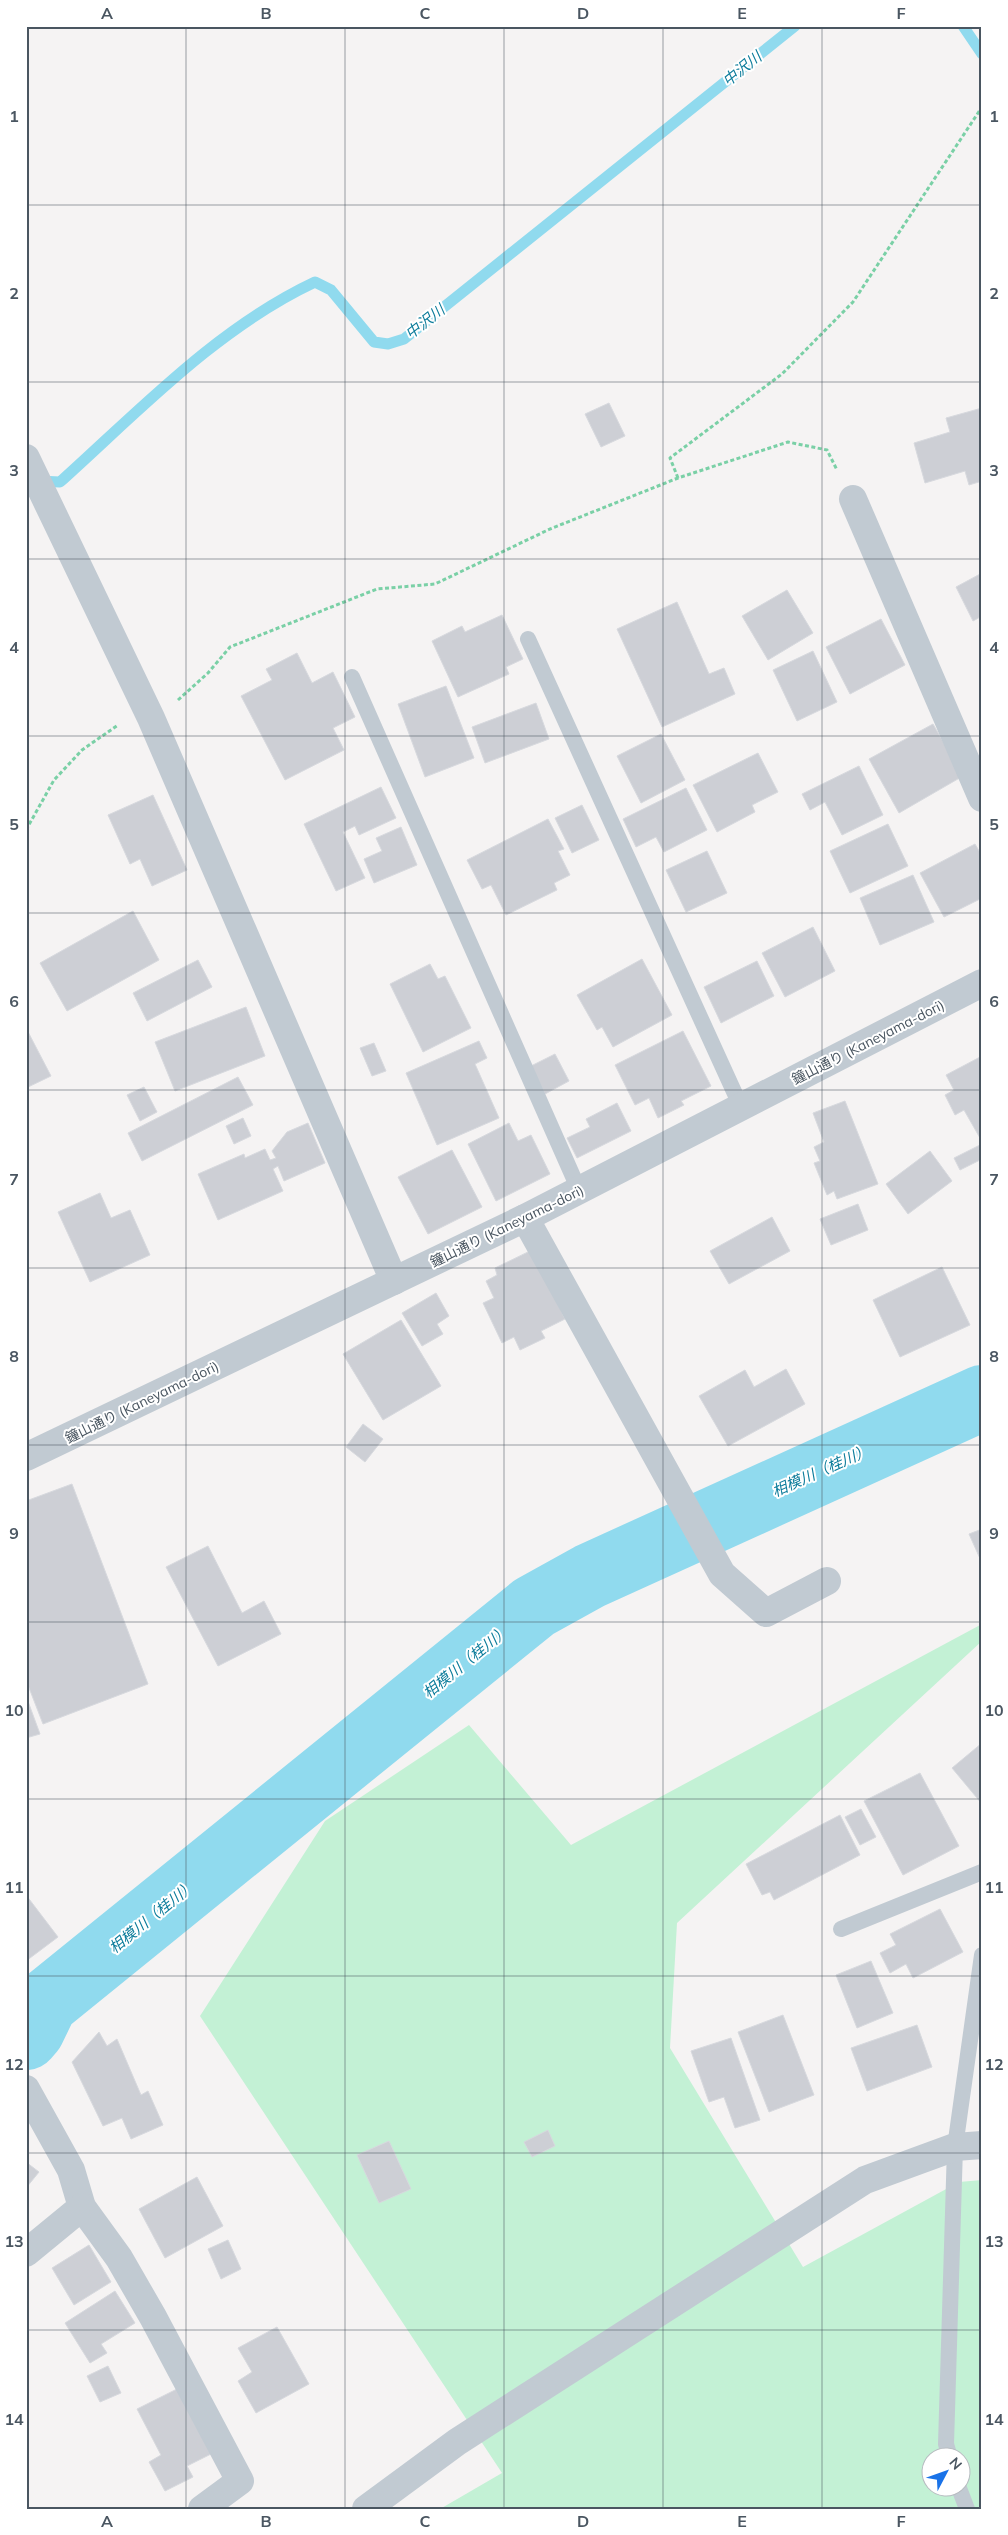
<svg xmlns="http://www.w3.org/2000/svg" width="1008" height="2535" font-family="Mulish,'Noto Sans JP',sans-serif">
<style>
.green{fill:#c3f1d5;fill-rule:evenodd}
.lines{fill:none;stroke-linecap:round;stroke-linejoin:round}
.stream{stroke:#90daee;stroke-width:11}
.river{stroke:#90daee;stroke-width:66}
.building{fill:#cdcfd5;stroke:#d7d9de}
.path{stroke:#7ad0a6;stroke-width:3;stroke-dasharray:4 2.5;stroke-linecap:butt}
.service{stroke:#c1cad2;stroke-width:16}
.minor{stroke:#c1cad2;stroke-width:28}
.tertiary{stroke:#c1cad2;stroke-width:28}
.grid{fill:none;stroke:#4a5661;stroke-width:1;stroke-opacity:0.55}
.labels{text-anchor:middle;stroke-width:4;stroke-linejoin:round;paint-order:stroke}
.street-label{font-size:14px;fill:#4a5661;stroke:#fff}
.water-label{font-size:15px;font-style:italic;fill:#0c7c9b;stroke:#fff}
.neatline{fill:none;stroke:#4a5661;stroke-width:2}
.grid-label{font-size:16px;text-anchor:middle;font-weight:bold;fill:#4a5661}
</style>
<rect width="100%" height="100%" fill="#f5f3f3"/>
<path class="green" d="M 982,1624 L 982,1641 L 677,1923 L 670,2048 L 803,2267 L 959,2182 L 982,2180 L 982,2509 L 440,2509 L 502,2473 L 200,2016 L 325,1821 L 469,1725 L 571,1845 ZM 930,2458 L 960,2458 L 960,2488 L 930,2488 Z"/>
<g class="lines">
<g class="stream">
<polyline points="963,26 982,54"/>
<path d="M 38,481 L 60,482 C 139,411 217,328 315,282 L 331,290 L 374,342 L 388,344 L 404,339 L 795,26"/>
</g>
<polyline class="river" points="26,2037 32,2030 45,2003 534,1607 590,1576 982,1398"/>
</g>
<g class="building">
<polygon points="609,403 625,436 601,447 585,414"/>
<polygon points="982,408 982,481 969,485 965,471 925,483 914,443 950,432 946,418"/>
<polygon points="982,573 982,616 973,621 956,587"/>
<polygon points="787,590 813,633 768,660 742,616"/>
<polygon points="677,602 709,674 724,668 735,694 662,727 617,629"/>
<polygon points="502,615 523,659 506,667 509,674 458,697 432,641 462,626 465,632"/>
<polygon points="881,619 905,665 850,694 826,647"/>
<polygon points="813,651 837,702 797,721 773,670"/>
<polygon points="297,653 312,683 333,672 355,717 333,728 344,750 285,780 241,696 272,680 266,669"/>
<polygon points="446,686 474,758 425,777 398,704"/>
<polygon points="536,703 549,739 485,763 472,727"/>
<polygon points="933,724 963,776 899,813 869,759"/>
<polygon points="661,734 685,780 641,803 617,756"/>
<polygon points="758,753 778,792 752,805 755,812 717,832 693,785"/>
<polygon points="859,766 883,815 842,835 825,802 810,810 802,794"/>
<polygon points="381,787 396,818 359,835 355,826 343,832 365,878 336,891 304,824"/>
<polygon points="686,788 707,830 664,852 656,837 636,847 623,819"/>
<polygon points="153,795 187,870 152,886 140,859 130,864 108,815"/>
<polygon points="582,805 599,840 572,853 555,818"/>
<polygon points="548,819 564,849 558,851 570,875 554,883 557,890 506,915 491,885 482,889 467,860"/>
<polygon points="888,824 908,866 850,893 830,851"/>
<polygon points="401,827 417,865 374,883 364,859 382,851 376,838"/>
<polygon points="975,844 982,856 982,898 944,917 920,873"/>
<polygon points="707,851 727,893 686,912 666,870"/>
<polygon points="913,875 934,922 880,945 860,898"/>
<polygon points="133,911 159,960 67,1011 40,963"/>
<polygon points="813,927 835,971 785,997 762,953"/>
<polygon points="642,959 672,1015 613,1047 602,1027 597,1030 577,995"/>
<polygon points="198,960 212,987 147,1021 133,993"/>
<polygon points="757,961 774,996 721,1023 704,987"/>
<polygon points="430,964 438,979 445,976 471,1028 423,1052 390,984"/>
<polygon points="246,1007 265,1056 175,1091 155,1042"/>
<polygon points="26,1028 51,1076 26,1088"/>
<polygon points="683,1031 711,1086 681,1101 684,1105 658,1118 649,1098 635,1105 615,1065"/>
<polygon points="479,1041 487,1058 475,1064 499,1118 437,1145 406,1073"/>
<polygon points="374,1043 386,1071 372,1076 360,1048"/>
<polygon points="555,1054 569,1081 545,1094 531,1066"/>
<polygon points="982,1056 982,1137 980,1138 964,1110 955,1115 945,1095 954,1090 946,1075"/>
<polygon points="238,1077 253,1105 142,1161 128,1133"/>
<polygon points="144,1087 157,1112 140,1121 127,1095"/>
<polygon points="845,1101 878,1184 837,1199 834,1191 827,1195 814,1163 820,1161 814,1147 824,1142 813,1113"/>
<polygon points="617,1103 631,1131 577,1158 567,1138 590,1127 586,1119"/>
<polygon points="243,1118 251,1136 234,1144 226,1126"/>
<polygon points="308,1123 325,1163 284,1181 278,1166 273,1169 283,1191 218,1220 198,1174 244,1154 245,1158 265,1149 270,1160 276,1158 272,1151 287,1132"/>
<polygon points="509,1123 518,1141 531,1135 550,1174 496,1201 468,1144"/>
<polygon points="982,1144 982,1159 960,1170 954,1158"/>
<polygon points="452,1150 482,1207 428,1234 398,1177"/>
<polygon points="930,1151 952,1181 908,1214 886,1184"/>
<polygon points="100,1193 111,1218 130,1210 150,1255 90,1282 58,1212"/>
<polygon points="858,1204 868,1230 831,1245 820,1219"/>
<polygon points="772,1217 790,1251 729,1284 710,1251"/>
<polygon points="532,1250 565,1319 541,1331 545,1338 520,1350 514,1337 502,1343 483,1303 494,1298 486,1281 497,1275 495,1268"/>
<polygon points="942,1267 970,1325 900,1357 873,1300"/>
<polygon points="436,1293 449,1316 437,1324 443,1334 422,1346 402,1313"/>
<polygon points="401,1320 441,1386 383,1420 343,1354"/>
<polygon points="786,1369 805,1404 728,1446 699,1396 745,1370 754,1387"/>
<polygon points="363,1424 383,1439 365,1462 346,1447"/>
<polygon points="72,1484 148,1684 43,1724 26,1680 26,1501"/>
<polygon points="982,1529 982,1563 969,1534"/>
<polygon points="208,1546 242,1613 264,1601 281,1634 218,1666 166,1567"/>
<polygon points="26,1696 40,1734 26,1738"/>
<polygon points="982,1743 982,1804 952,1768"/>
<polygon points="920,1773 959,1846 903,1875 864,1801"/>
<polygon points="861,1809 876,1837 860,1845 845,1817"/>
<polygon points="840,1815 860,1855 774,1900 770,1892 762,1895 746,1864"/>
<polygon points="26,1895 58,1937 26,1961"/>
<polygon points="940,1909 963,1952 913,1978 906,1964 890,1973 880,1953 896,1945 890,1934"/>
<polygon points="871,1961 893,2013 857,2028 836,1975"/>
<polygon points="783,2015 814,2095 769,2112 738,2032"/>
<polygon points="917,2025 932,2067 867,2091 851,2048"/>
<polygon points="99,2032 107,2046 117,2039 141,2095 148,2091 163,2125 131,2139 122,2118 103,2126 72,2062"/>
<polygon points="731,2038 760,2120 735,2128 724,2097 709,2102 691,2051"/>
<polygon points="548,2130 555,2146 532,2157 524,2142"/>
<polygon points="389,2141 411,2189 379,2203 357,2155"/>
<polygon points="26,2162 39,2172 26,2188"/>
<polygon points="197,2177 223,2226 165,2258 139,2209"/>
<polygon points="228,2240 241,2269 221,2279 208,2249"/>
<polygon points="89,2245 111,2282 74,2305 52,2268"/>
<polygon points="115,2291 135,2323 101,2344 107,2353 90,2363 65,2323"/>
<polygon points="277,2327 309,2384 256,2413 238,2381 252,2372 238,2348"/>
<polygon points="108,2366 121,2393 100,2402 87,2376"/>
<polygon points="177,2389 211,2454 187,2466 193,2477 165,2491 149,2462 161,2455 137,2409"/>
</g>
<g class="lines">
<g class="path">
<polyline points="678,478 670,458 782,374 853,302 982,107"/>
<polyline points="178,700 208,673 230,647 377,589 435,584 550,529 678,478 788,442 827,450 837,470"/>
<polyline points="26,830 54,780 82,750 118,725"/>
</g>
<g class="service">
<polyline points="528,639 741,1107"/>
<polyline points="352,677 579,1190"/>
<polyline points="841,1929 982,1872"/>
<polyline points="950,2458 946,2444 955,2147 982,1955"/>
<polyline points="959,2488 967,2509"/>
</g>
<g class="minor">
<polyline points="26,458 151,718 394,1281"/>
<polyline points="853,499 982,798"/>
<polyline points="525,1218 722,1574 766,1613 827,1581"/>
<polyline points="26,2089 71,2170 82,2207 119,2258 153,2317 240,2481 202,2509"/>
<polyline points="26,2253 82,2207"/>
<polyline points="366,2509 457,2442 865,2180 955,2147 982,2145"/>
</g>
<polyline class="tertiary" points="26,1457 525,1218 982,983"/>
</g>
<path class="grid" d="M 186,26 L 186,2509M 345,26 L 345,2509M 504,26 L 504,2509M 663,26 L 663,2509M 822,26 L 822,2509M 26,205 L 982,205M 26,382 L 982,382M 26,559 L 982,559M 26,736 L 982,736M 26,913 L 982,913M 26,1090 L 982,1090M 26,1268 L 982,1268M 26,1445 L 982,1445M 26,1622 L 982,1622M 26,1799 L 982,1799M 26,1976 L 982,1976M 26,2153 L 982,2153M 26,2330 L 982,2330"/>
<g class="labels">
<g class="street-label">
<text transform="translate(868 1042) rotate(-27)" y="5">鐘山通り (Kaneyama-dori)</text>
<text transform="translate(507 1226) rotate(-26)" y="5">鐘山通り (Kaneyama-dori)</text>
<text transform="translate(142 1402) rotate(-26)" y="5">鐘山通り (Kaneyama-dori)</text>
</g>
<g class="water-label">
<text transform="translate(742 69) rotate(-39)" y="5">中沢川</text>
<text transform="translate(425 322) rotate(-38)" y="5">中沢川</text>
<text transform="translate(821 1471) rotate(-24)" y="5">相模川（桂川）</text>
<text transform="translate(466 1662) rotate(-39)" y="5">相模川（桂川）</text>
<text transform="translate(152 1917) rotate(-39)" y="5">相模川（桂川）</text>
</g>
</g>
<rect width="1008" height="2535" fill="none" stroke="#ffffff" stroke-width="55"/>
<g transform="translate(946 2472) rotate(49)"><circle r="24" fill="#ffffff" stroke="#b7bbc0"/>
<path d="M0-4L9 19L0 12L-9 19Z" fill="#1a73e8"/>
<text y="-8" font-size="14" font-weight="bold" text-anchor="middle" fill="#4a5661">N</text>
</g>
<rect x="28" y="28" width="952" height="2480" class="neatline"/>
<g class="grid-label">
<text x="107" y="19">A</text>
<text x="266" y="19">B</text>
<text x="425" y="19">C</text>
<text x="583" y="19">D</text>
<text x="742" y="19">E</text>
<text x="901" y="19">F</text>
<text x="14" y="122">1</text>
<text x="994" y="122">1</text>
<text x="14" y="299">2</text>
<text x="994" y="299">2</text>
<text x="14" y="476">3</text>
<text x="994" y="476">3</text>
<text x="14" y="653">4</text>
<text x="994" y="653">4</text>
<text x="14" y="830">5</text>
<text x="994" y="830">5</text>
<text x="14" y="1007">6</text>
<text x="994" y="1007">6</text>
<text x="14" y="1185">7</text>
<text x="994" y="1185">7</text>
<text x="14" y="1362">8</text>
<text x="994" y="1362">8</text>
<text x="14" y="1539">9</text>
<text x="994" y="1539">9</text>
<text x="14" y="1716">10</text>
<text x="994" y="1716">10</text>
<text x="14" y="1893">11</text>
<text x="994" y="1893">11</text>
<text x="14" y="2070">12</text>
<text x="994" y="2070">12</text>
<text x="14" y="2247">13</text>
<text x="994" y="2247">13</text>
<text x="14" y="2425">14</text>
<text x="994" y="2425">14</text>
<text x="107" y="2527">A</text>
<text x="266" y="2527">B</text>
<text x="425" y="2527">C</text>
<text x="583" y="2527">D</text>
<text x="742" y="2527">E</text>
<text x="901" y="2527">F</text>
</g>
</svg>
